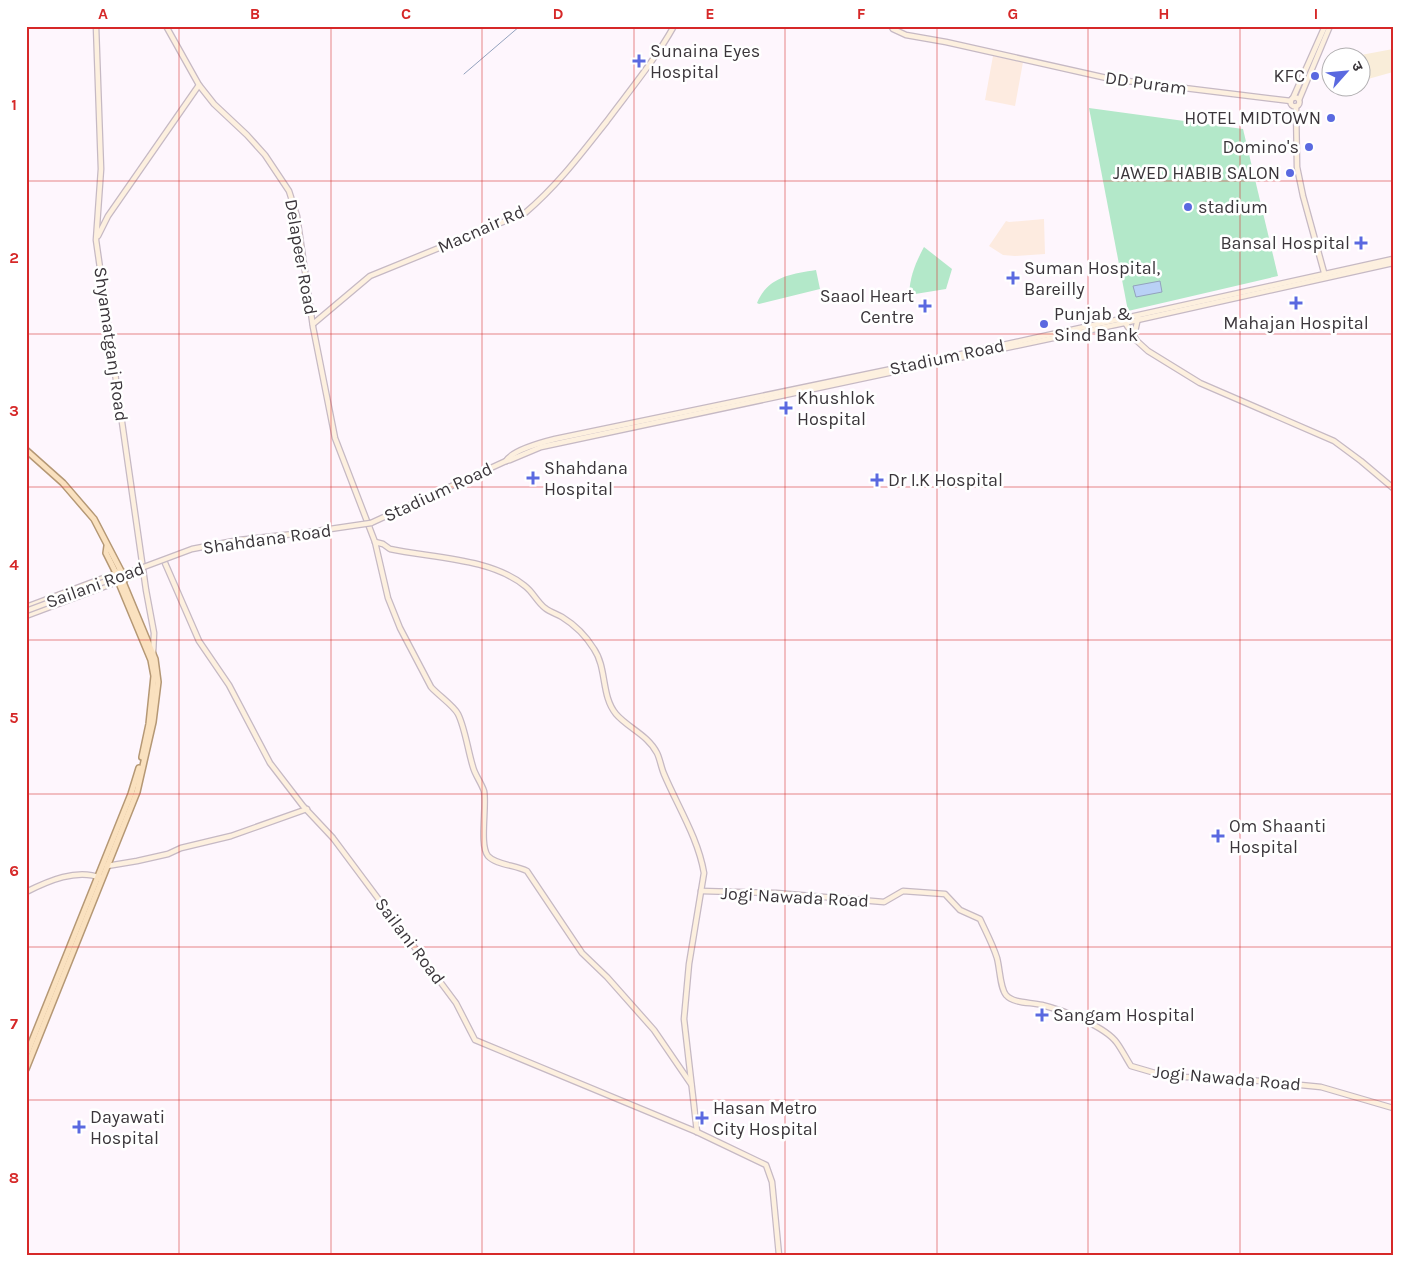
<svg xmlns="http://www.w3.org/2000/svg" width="1419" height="1281" font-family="Karla,'Noto Sans Devanagari',sans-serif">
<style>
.education{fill:#fdebe0}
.medical{fill:#f9edd9}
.green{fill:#b3e8c9}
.water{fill:#b9d1f6;stroke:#93a2be}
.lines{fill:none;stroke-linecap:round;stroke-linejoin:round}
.stream{stroke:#93a2be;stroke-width:1}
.secondary-casing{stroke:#c6b9c4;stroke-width:7}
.primary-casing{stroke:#b59875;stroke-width:8}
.secondary{stroke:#fdf0df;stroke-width:4.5}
.primary{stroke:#fae1bf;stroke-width:5}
.secondary-bridge-casing{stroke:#c6b9c4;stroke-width:7;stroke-linecap:butt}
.secondary-bridge{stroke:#fdf0df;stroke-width:4.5}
.grid{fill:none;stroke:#d62828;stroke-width:1;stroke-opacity:0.55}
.poi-dot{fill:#5a69e0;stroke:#fff;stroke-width:2}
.labels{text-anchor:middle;stroke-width:5;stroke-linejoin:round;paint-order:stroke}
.poi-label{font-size:18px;fill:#3b363b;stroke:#fff;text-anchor:start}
.street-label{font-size:18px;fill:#3b363b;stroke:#fff}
.neatline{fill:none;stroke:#d62828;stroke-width:2}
.grid-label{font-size:16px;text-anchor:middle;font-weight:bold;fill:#d62828}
</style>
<rect width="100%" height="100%" fill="#fef6fd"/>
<g class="education">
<polygon points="993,56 1023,62 1015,106 985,100"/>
<polygon points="1044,219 1045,254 1015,256 1003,255 989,246 1006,221 1009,222"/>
</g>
<polygon class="medical" points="1393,49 1393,72 1368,79 1361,55"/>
<g class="green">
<polygon points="1089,108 1243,129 1278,276 1128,311"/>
<path d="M 924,247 L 952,269 L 946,289 L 909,295 C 910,276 915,264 924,247 Z"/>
<path d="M 816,270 L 820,289 L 759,304 L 757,303 C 768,277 790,274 816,270 Z"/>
</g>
<polygon class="water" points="1160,281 1162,292 1136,297 1133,286"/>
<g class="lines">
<polyline class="stream" points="464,74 520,26"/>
<defs>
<g id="secondary">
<polyline points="96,26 101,169 96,240 146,590 154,633 153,654"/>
<path d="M 166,26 L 199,85 L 214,104 L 247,135 L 265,155 L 289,191 L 297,216 L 313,327 L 335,438 L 375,542 L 388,598 L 400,628 L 431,687 C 438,695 454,706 458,714 C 465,728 468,751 473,767 C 475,775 481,782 484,791 C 487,807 479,845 488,856 C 496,865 516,865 527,871 L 582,953 L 607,977 L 654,1030 L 691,1084"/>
<polyline points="891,26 893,29 906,35 946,42 1111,79 1291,101"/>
<circle cx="1295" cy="102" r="4.5"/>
<polyline points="1293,98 1325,26"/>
<polyline points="1299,100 1330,26"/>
<polyline points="1296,106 1297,167 1303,196 1325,276"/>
<polyline points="98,236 108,216 199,85"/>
<polyline points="1124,321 1137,341 1148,351 1200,383 1334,441 1361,461 1393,488"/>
<path d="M 313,324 L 370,276 L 525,213 C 557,186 581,154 607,121 C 630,90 655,60 674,26"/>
<polyline points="1134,336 1138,318"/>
<path d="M 506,461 C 512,450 543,442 555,439 L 930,361 L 1393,259"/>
<polyline points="371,523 506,461 510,460 541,447 1124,323 1393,263"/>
<path d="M 375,542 L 383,544 L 390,549 C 432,558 491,558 525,586 C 533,592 537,602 545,608 C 550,612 557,614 562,617 C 575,625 586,636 594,649 C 607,668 601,696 616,714 C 628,728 648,735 657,753 C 660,759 661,767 664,774 C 678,807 698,838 704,873 L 689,964 L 684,1019 L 697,1132"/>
<polyline points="165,563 199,641 229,685 270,763 303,806 333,838 456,1003 475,1040 697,1132 766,1165 772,1182 779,1255"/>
<polyline points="26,607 114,574"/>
<polyline points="26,616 117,582"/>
<polyline points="107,866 137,861 168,854 181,848 231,836 307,809"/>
<path d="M 701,891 L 776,893 L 884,902 L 903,891 L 945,894 L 960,910 L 980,919 C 986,932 993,945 997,958 C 1000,969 1000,988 1006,995 C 1014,1004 1031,1002 1042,1005 C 1062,1010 1105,1026 1117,1043 C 1122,1050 1126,1058 1131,1066 L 1155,1073 L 1182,1077 L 1230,1078 L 1321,1087 L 1393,1108"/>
<path d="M 26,892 C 48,881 77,868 101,878"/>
</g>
<g id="primary">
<polyline points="26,450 63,483 94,519 121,571"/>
<polyline points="107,546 106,553 116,573"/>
<circle cx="120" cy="577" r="5.5"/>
<polyline points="119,583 151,660 154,676 149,724 142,757"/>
<polyline points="26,1056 131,794 139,768"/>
<polyline points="26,1069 137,792 153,722 158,682 155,659 123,582"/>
</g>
</defs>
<use href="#secondary" class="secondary-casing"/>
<use href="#primary" class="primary-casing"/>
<use href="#secondary" class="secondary"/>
<use href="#primary" class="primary"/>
<defs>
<polyline id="secondary-bridge" points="26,611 192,549 239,540 303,533 371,523"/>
</defs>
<use href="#secondary-bridge" class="secondary-bridge-casing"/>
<use href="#secondary-bridge" class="secondary-bridge"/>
</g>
<path class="grid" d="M 179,26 L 179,1255M 331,26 L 331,1255M 482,26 L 482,1255M 634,26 L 634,1255M 785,26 L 785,1255M 937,26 L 937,1255M 1088,26 L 1088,1255M 1240,26 L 1240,1255M 26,181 L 1393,181M 26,334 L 1393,334M 26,487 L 1393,487M 26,640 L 1393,640M 26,794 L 1393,794M 26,947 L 1393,947M 26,1100 L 1393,1100"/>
<g class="poi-dot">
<path d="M636.5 53.5h5v5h5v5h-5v5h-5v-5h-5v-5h5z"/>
<circle cx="1315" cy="76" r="5"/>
<circle cx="1331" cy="118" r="5"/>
<circle cx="1309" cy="147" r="5"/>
<circle cx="1290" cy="173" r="5"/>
<circle cx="1188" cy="207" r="5"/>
<path d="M1358.5 235.5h5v5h5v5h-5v5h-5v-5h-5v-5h5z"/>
<path d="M1010.5 270.5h5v5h5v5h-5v5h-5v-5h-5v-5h5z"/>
<path d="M1293.5 295.5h5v5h5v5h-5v5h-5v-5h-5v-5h5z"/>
<path d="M922.5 298.5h5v5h5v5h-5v5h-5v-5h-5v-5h5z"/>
<circle cx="1044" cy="324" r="5"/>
<path d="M783.5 400.5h5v5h5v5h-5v5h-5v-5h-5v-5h5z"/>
<path d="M530.5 470.5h5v5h5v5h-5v5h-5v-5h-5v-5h5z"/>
<path d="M874.5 472.5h5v5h5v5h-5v5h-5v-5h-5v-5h5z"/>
<path d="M1215.5 828.5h5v5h5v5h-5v5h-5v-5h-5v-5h5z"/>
<path d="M1039.5 1007.5h5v5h5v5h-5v5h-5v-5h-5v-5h5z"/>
<path d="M699.5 1110.5h5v5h5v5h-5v5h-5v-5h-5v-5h5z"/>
<path d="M76.5 1119.5h5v5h5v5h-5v5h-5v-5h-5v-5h5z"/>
</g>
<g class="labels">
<g class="poi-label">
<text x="650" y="57">Sunaina Eyes<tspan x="650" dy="21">Hospital</tspan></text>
<text x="1305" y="82" text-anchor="end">KFC</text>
<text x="1321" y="124" text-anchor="end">HOTEL MIDTOWN</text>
<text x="1299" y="153" text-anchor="end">Domino's</text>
<text x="1280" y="179" text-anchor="end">JAWED HABIB SALON</text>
<text x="1198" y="213">stadium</text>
<text x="1350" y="249" text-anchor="end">Bansal Hospital</text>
<text x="1024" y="274">Suman Hospital,<tspan x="1024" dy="21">Bareilly</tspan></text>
<text x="914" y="302" text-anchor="end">Saaol Heart<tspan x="914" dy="21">Centre</tspan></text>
<text x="1054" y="320">Punjab &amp;<tspan x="1054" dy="21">Sind Bank</tspan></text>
<text x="1296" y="329" text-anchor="middle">Mahajan Hospital</text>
<text x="797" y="404">Khushlok<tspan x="797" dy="21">Hospital</tspan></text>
<text x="544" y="474">Shahdana<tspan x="544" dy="21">Hospital</tspan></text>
<text x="888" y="486">Dr I.K Hospital</text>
<text x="1229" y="832">Om Shaanti<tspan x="1229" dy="21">Hospital</tspan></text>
<text x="1053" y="1021">Sangam Hospital</text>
<text x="713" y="1114">Hasan Metro<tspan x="713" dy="21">City Hospital</tspan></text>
<text x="90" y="1123">Dayawati<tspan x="90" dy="21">Hospital</tspan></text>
</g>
<g class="street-label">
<text transform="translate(1146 83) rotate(8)" y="6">DD Puram</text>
<text transform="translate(481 229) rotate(-24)" y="6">Macnair Rd</text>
<text transform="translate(301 257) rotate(80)" y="6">Delapeer Road</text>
<text transform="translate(111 344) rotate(82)" y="6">Shyamatganj Road</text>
<text transform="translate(947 357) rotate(-12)" y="6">Stadium Road</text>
<text transform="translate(438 492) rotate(-25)" y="6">Stadium Road</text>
<text transform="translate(267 539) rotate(-8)" y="6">Shahdana Road</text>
<text transform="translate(95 585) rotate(-20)" y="6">Sailani Road</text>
<text transform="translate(795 897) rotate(3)" y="6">Jogi Nawada Road</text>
<text transform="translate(410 941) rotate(53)" y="6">Sailani Road</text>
<text transform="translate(1227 1078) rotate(5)" y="6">Jogi Nawada Road</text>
</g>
</g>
<rect width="1419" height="1281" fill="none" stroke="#ffffff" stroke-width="55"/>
<g transform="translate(1346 72) rotate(63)"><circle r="24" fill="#ffffff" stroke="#b1afb1"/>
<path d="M0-4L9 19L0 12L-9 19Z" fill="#5a69e0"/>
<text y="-8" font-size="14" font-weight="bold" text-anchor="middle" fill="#3b363b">उ</text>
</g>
<rect x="28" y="28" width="1364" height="1226" class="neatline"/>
<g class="grid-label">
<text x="103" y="19">A</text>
<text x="255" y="19">B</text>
<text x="406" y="19">C</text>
<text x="558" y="19">D</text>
<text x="710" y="19">E</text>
<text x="861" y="19">F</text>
<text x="1013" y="19">G</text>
<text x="1164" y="19">H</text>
<text x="1316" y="19">I</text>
<text x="14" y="110">1</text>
<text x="14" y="263">2</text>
<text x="14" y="416">3</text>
<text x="14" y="570">4</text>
<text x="14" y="723">5</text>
<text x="14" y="876">6</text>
<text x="14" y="1029">7</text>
<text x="14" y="1183">8</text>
</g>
</svg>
